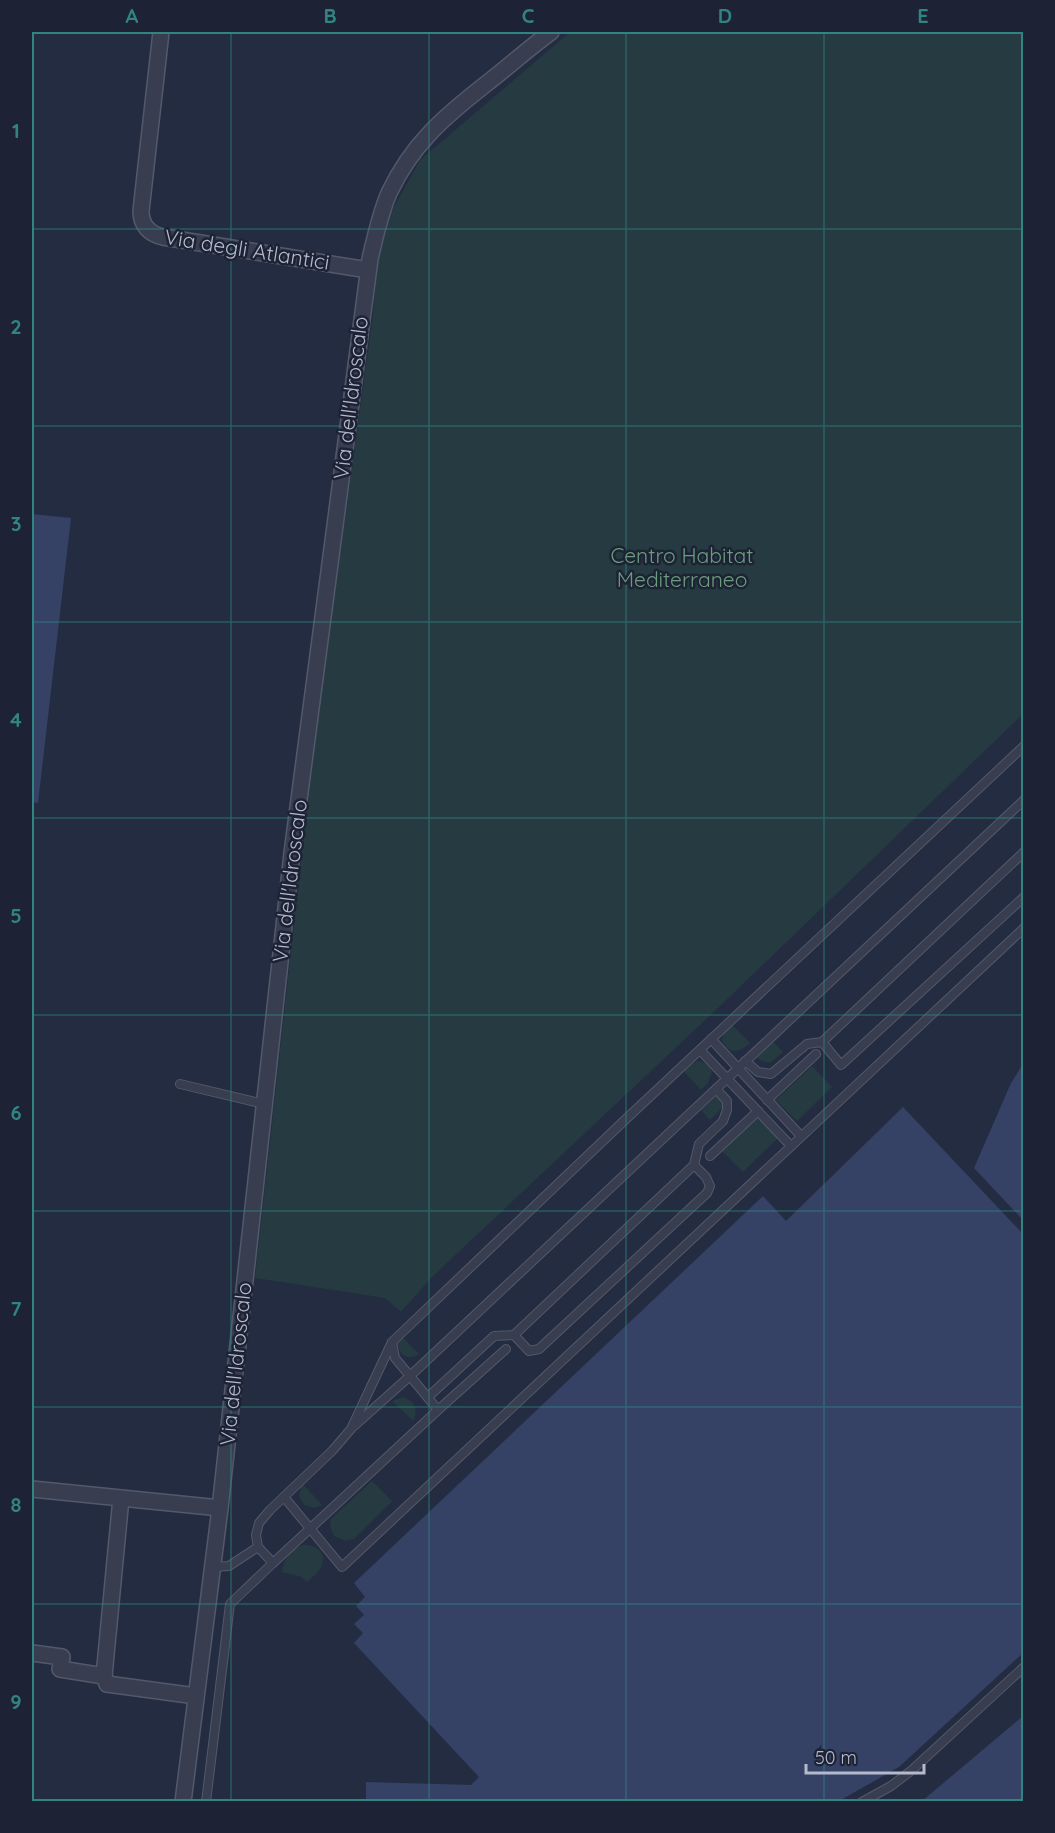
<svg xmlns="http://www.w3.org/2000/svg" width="1055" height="1833" font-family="Quicksand,sans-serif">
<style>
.green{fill:#253a41}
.water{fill:#354266}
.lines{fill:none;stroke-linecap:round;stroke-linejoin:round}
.lane-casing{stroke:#53596b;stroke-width:10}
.street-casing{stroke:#53596b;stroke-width:18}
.lane{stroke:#383e50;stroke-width:8}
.street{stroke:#383e50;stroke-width:15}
.grid{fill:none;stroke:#308481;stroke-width:1.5;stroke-opacity:0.55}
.labels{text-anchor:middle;stroke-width:5;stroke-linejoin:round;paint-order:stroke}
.street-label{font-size:21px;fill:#b4bacb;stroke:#1d2335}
.park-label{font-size:21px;fill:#6a9d7d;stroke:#1d2335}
.neatline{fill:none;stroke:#308481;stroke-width:2}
.grid-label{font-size:20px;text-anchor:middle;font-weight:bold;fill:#308481}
</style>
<rect width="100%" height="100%" fill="#232c40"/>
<g class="green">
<polygon points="570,32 1023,32 1023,714 716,1010 432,1277 401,1312 385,1298 255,1278 313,752 373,315 376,272 389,216 420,160"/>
<path d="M 731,1024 L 750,1043 C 739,1053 730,1055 722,1041 L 723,1034 Z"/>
<polygon points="773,1042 783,1052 770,1063 761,1061 757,1057"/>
<path d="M 697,1061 C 705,1061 709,1065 712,1072 L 708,1083 L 701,1090 L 683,1071 Z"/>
<polygon points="812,1066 832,1087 797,1121 776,1100"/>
<polygon points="718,1094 722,1103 722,1108 710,1120 701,1110"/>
<polygon points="758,1117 778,1138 743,1172 722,1151"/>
<path d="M 401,1336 L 419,1354 C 409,1361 399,1356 398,1344 Z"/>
<path d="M 403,1397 C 415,1401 419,1410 413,1421 L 392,1401 Z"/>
<polygon points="372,1481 392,1501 354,1539 346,1541 334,1536 330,1526 331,1519"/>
<polygon points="302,1483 322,1505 315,1508 304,1505 299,1496"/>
<path d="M 303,1545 C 316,1544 328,1553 321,1567 C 319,1573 311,1578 307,1582 L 302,1577 L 282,1572 C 284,1559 290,1550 303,1545 Z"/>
</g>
<g class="water">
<polygon points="32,514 71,518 38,803 32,802"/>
<polygon points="1023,1064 1024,1220 1023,1220 974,1168 1011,1083"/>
<polygon points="903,1107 1023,1234 1023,1653 899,1767 839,1801 366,1801 366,1782 471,1785 479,1777 354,1643 363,1633 354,1624 364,1615 356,1606 365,1597 354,1583 763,1196 786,1221"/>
<polygon points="1023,1716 1023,1801 922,1801"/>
</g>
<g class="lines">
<defs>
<g id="lane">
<polyline points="1024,746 627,1118 392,1342 351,1429 332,1451 270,1510 259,1523 256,1535 258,1547 273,1563 438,1410 410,1376 1024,800"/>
<polyline points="711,1039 801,1136"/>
<polyline points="822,1042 841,1065 1024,897"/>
<polyline points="700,1050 791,1146"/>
<polyline points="745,1061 758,1072 771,1074 807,1044 822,1042 1024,852"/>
<polyline points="180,1084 264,1104"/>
<polyline points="767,1100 816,1054"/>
<polyline points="710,1156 758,1111"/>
<polyline points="514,1335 529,1351 539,1349 707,1193 710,1186 706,1177 694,1165"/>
<polyline points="428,1397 494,1336 514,1335 694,1165 699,1144 723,1121 727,1110 727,1101 716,1089"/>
<polyline points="438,1410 506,1349"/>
<polyline points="354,1426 410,1376 395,1358 392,1342"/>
<polyline points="284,1497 342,1567 1024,928"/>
<polyline points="212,1567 229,1566 258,1547"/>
<polyline points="206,1802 230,1604 273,1563"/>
<polyline points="862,1802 891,1786 912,1770 1024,1667"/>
</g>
<g id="street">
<path d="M 161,32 L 141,211 C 141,225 149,234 163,237 L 368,270"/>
<polyline points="32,1489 220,1508"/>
<polyline points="32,1653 62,1657 60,1669 104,1676 121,1498"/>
<polyline points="104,1676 107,1684 196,1696"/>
<path d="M 183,1802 L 220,1508 L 292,853 L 370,259 C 375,237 380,214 389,193 C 412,144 445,116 486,84 C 508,67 529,48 551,32"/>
</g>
</defs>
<use href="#lane" class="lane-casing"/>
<use href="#street" class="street-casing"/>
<use href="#lane" class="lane"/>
<use href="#street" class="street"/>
</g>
<path class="grid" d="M 231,32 L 231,1802M 429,32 L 429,1802M 626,32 L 626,1802M 824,32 L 824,1802M 32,229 L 1024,229M 32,426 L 1024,426M 32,622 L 1024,622M 32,818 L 1024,818M 32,1015 L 1024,1015M 32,1211 L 1024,1211M 32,1407 L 1024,1407M 32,1604 L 1024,1604"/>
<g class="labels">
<g class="street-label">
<text transform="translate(247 250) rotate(9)" y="7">Via degli Atlantici</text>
<text transform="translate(351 398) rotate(-83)" y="7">Via dell'Idroscalo</text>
<text transform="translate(290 881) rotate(-83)" y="7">Via dell'Idroscalo</text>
<text transform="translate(236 1364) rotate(-84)" y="7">Via dell'Idroscalo</text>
</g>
<g class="park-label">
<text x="682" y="563">Centro Habitat<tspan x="682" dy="24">Mediterraneo</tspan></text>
</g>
</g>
<rect width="1055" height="1833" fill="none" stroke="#1d2335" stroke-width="66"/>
<path d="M806 1764v9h118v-9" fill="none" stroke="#b4bacb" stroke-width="3"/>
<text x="815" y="1764" font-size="18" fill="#b4bacb" stroke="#1d2335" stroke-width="4.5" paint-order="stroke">50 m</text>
<rect x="33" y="33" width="989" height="1767" class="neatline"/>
<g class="grid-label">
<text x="132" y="23">A</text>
<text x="330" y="23">B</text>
<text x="528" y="23">C</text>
<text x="725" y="23">D</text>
<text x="923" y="23">E</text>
<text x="16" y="138">1</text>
<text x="16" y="334">2</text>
<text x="16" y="531">3</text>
<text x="16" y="727">4</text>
<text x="16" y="923">5</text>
<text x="16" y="1120">6</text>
<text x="16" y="1316">7</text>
<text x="16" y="1512">8</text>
<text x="16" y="1709">9</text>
</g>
</svg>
